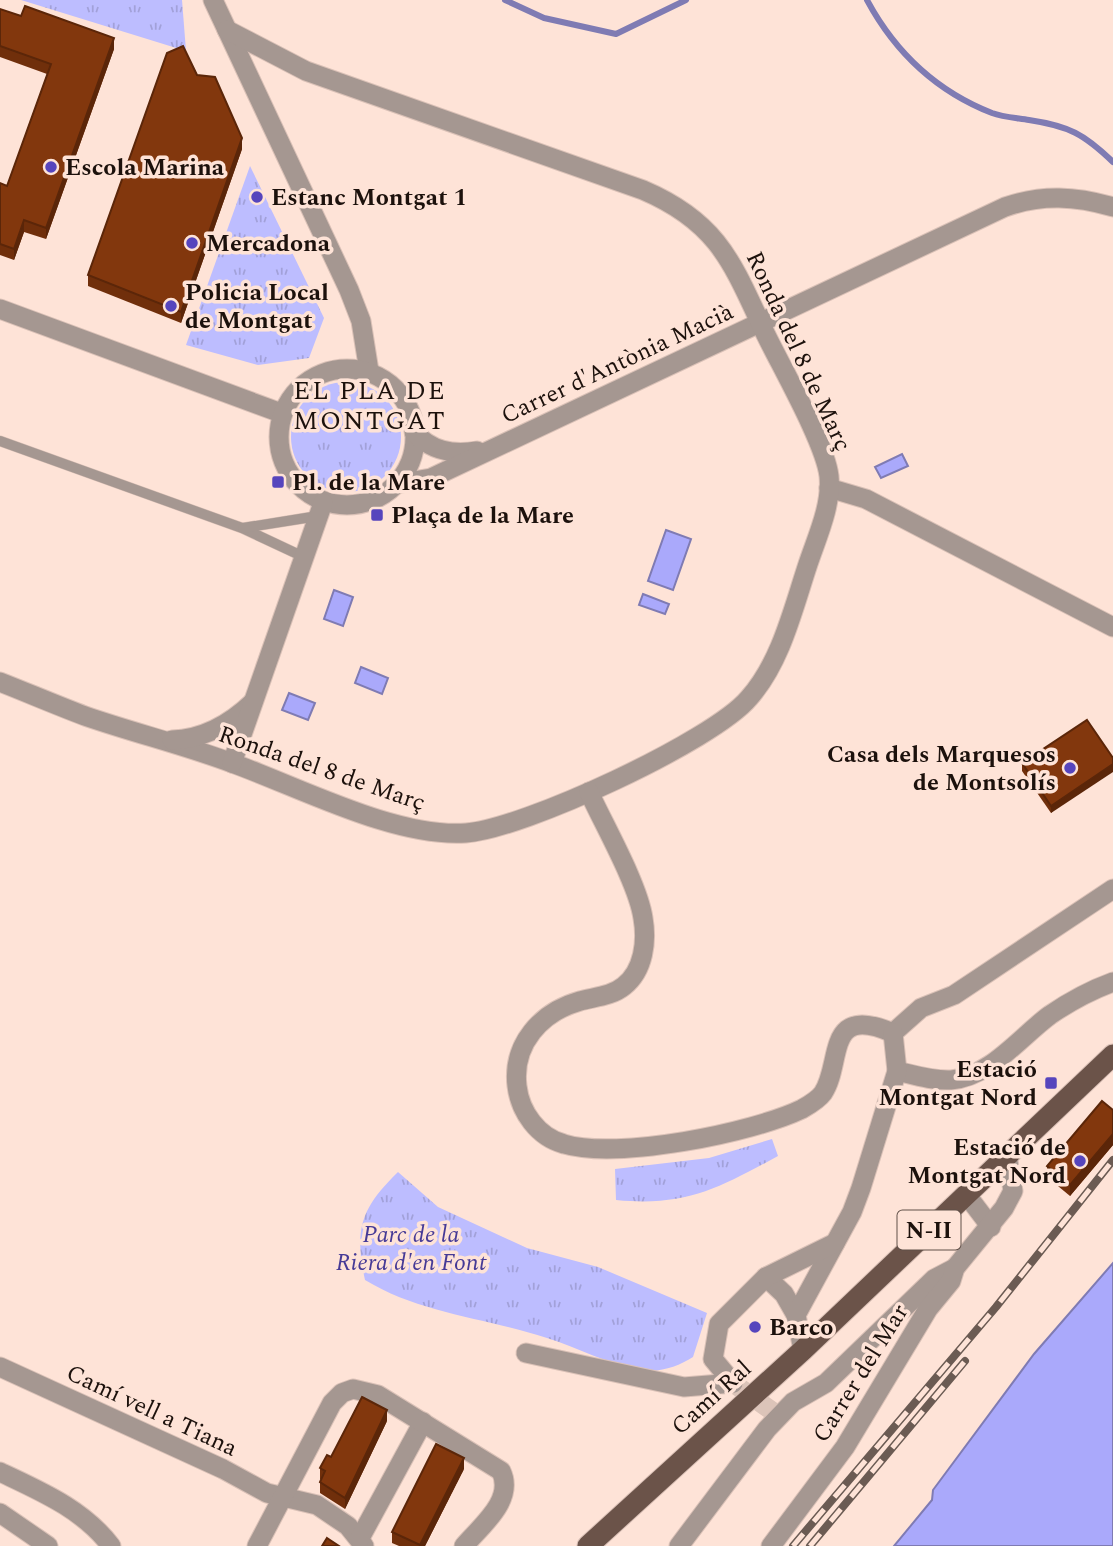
<svg xmlns="http://www.w3.org/2000/svg" width="1113" height="1546" font-family="Spectral,serif">
<style>
.grass{fill:url(#grass-tufts)}
.water{fill:#aaa9fb;stroke:#7f7bb3;stroke-width:2}
.lines{fill:none;stroke-linecap:round;stroke-linejoin:round}
.stream{stroke:#7f7bb3;stroke-width:6}
.street-tunnel{stroke:#dcc4b9;stroke-width:19;stroke-dasharray:19 10;stroke-linecap:butt}
.lane-casing{stroke:#dac1b7;stroke-width:11}
.street-casing{stroke:#dac1b7;stroke-width:21}
.primary-casing{stroke:#dac1b7;stroke-width:23}
.lane{stroke:#a59791;stroke-width:10}
.street{stroke:#a59791;stroke-width:19}
.primary{stroke:#6b5349;stroke-width:21}
.rail-casing{stroke:#6b5b53;stroke-width:8}
.rail{stroke:#fee3d7;stroke-width:5;stroke-dasharray:16;stroke-linecap:butt}
.wall{fill:#702f0b}
.shaded-wall{fill:#5b2609}
.building{fill:#82370d;stroke:#5b2609;stroke-width:2}
.poi-dot{fill:#5645bd;stroke:#fee3d7;stroke-width:2.5}
.labels{text-anchor:middle;stroke-width:7;stroke-linejoin:round;paint-order:stroke}
.shield{fill:#fee3d7;stroke:#605049;stroke-width:2}
.shield-label{font-size:23px;font-weight:bold;fill:#1c110c}
.poi-label{font-size:24px;font-weight:bold;fill:#1c110c;stroke:#fee3d7;text-anchor:start}
.street-label{font-size:24px;fill:#1c110c;stroke:#fee3d7}
.park-label{font-size:24px;font-style:italic;fill:#463a96;stroke:#fee3d7}
.neighbourhood-label{font-size:26px;letter-spacing:2px;fill:#1c110c;stroke:#fee3d7}
</style>
<defs>
<pattern id="grass-tufts" width="24" height="20" patternUnits="userSpaceOnUse" patternTransform="scale(1.75)"><rect width="24" height="20" fill="#bdbdff"/><path d="M3 7l-1-3M5 7V3M7 7l1-3M15 17l-1-3M17 17v-4M19 17l1-3" fill="none" stroke="#a2a1d9"/></pattern>
</defs>
<rect width="100%" height="100%" fill="#fee3d7"/>
<g class="grass">
<polygon points="21,0 182,0 186,51"/>
<polygon points="250,166 324,318 309,358 258,365 186,345"/>
<circle cx="346" cy="437" r="55"/>
<path d="M 772,1139 L 778,1156 C 719,1188 686,1207 616,1200 L 615,1169 L 709,1158 Z"/>
<path d="M 398,1172 L 438,1207 L 527,1248 L 598,1267 L 707,1313 L 693,1357 C 679,1366 660,1373 643,1370 C 609,1365 579,1348 547,1338 C 487,1318 421,1314 365,1280 C 354,1229 361,1208 398,1172 Z"/>
</g>
<g class="water">
<polygon points="902,454 908,466 881,478 875,467"/>
<polygon points="666,530 691,539 673,590 648,581"/>
<polygon points="334,590 353,597 343,626 324,619"/>
<polygon points="643,594 669,604 665,614 639,605"/>
<polygon points="361,667 388,678 382,694 355,683"/>
<polygon points="289,693 315,703 308,720 282,710"/>
<polygon points="1113,1263 1113,1546 894,1546 932,1500 933,1490 1034,1354"/>
</g>
<g class="lines">
<g class="stream">
<polyline points="505,0 544,18 616,34 686,0"/>
<path d="M 867,0 C 895,52 936,91 992,113 C 1003,117 1017,118 1029,120 C 1069,126 1084,134 1113,162"/>
</g>
<polyline class="street-tunnel" points="733,1383 772,1411"/>
<defs>
<g id="lane">
<polyline points="0,441 242,528 306,558"/>
<polyline points="243,528 318,516"/>
</g>
<g id="street">
<polyline points="213,0 349,290 361,321 369,371"/>
<polyline points="0,309 281,413"/>
<circle cx="347" cy="437" r="68"/>
<path d="M 414,432 C 431,451 452,455 477,451"/>
<path d="M 396,484 L 431,478 L 1005,207 C 1042,194 1076,196 1113,207"/>
<polyline points="829,488 866,499 1113,627"/>
<path d="M 0,682 C 28,693 56,705 85,716 C 134,733 184,745 232,763 C 299,787 395,838 466,833 C 523,829 713,741 749,698 C 781,662 793,609 808,564 C 817,537 832,505 829,476 C 825,443 782,368 766,335 C 733,265 720,223 643,190 L 306,71 L 227,30"/>
<path d="M 172,740 C 204,739 230,724 253,702"/>
<polyline points="232,763 323,503"/>
<path d="M 589,792 C 604,825 638,884 643,918 C 647,941 644,970 624,986 C 612,996 595,997 580,1001 C 541,1012 512,1044 517,1086 C 520,1112 538,1137 564,1144 C 617,1160 752,1133 802,1109 C 809,1105 818,1100 823,1093 C 843,1063 824,1003 893,1033"/>
<polyline points="893,1033 921,1008 954,995 1113,889"/>
<path d="M 897,1071 C 914,1075 933,1081 951,1080 C 990,1077 1020,1037 1050,1015 C 1069,1002 1091,990 1113,982"/>
<polyline points="966,1194 991,1227"/>
<polyline points="766,1277 784,1294 796,1315"/>
<polyline points="803,1350 796,1315 852,1212 861,1188 897,1071 893,1033"/>
<polyline points="526,1353 684,1387 733,1383"/>
<polyline points="0,1367 223,1469 267,1493 317,1505 348,1526 364,1546"/>
<polyline points="733,1383 713,1359 719,1324 766,1277 835,1243"/>
<path d="M 0,1472 C 40,1491 83,1509 111,1546"/>
<polyline points="0,1513 48,1546"/>
<polyline points="360,1538 423,1422"/>
<path d="M 257,1546 L 332,1403 L 342,1393 L 353,1389 L 378,1395 L 501,1471 C 515,1500 481,1526 464,1546"/>
<polyline points="679,1546 767,1429 793,1402 826,1383 934,1279 955,1268"/>
<polyline points="771,1546 845,1447 928,1309 951,1281 955,1268 1004,1208 1013,1191 1007,1155"/>
</g>
<polyline id="primary" points="588,1546 803,1350 1113,1055"/>
</defs>
<use href="#lane" class="lane-casing"/>
<use href="#street" class="street-casing"/>
<use href="#primary" class="primary-casing"/>
<use href="#lane" class="lane"/>
<use href="#street" class="street"/>
<use href="#primary" class="primary"/>
<defs>
<g id="rail">
<polyline points="793,1546 996,1307 1113,1160"/>
<polyline points="810,1546 965,1361"/>
</g>
</defs>
<use href="#rail" class="rail-casing"/>
<use href="#rail" class="rail"/>
</g>
<g class="wall">
<polygon points="0,9 114,49 46,239 24,232 14,260 0,255 0,183 7,186 47,74 0,57"/>
<polygon points="197,75 242,149 181,323 88,286 88,275"/>
<polygon points="1113,758 1051,813 1022,771 1022,763"/>
<polygon points="1113,1110 1113,1145 1070,1196 1047,1177 1047,1166"/>
<polygon points="387,1421 345,1509 320,1493 320,1482 321,1480 320,1479 320,1468 331,1457"/>
<polygon points="464,1469 425,1546 399,1546 392,1543 392,1532"/>
</g>
<g class="shaded-wall">
<polygon points="114,38 114,49 46,239 46,228"/>
<polygon points="242,138 242,149 181,323 181,312"/>
<polygon points="24,220 24,232 14,260 14,249"/>
<polygon points="1113,764 1113,772 1051,813 1051,806"/>
<polygon points="1113,1134 1113,1145 1070,1196 1070,1185"/>
<polygon points="387,1410 387,1421 345,1509 345,1498"/>
<polygon points="464,1458 464,1469 425,1546 420,1546"/>
</g>
<g class="building">
<polygon points="25,6 114,38 46,228 24,220 14,249 0,244 0,183 7,186 51,64 0,46 0,9 21,16"/>
<polygon points="183,46 197,75 215,77 242,138 181,312 88,275 167,53"/>
<polygon points="1087,720 1113,758 1113,764 1051,806 1022,763"/>
<polygon points="1102,1101 1113,1110 1113,1134 1070,1185 1047,1166"/>
<polygon points="362,1397 387,1410 345,1498 320,1482 325,1471 320,1468 327,1455 331,1457"/>
<polygon points="436,1444 464,1458 420,1545 392,1532"/>
<polygon points="327,1538 339,1546 322,1546"/>
</g>
<g class="poi-dot">
<circle cx="51" cy="167" r="7"/>
<circle cx="257" cy="197" r="7"/>
<circle cx="192" cy="243" r="7"/>
<circle cx="171" cy="306" r="7"/>
<rect x="271" y="475" width="14" height="14" rx="3.5"/>
<rect x="370" y="508" width="14" height="14" rx="3.5"/>
<circle cx="1070" cy="768" r="7"/>
<rect x="1044" y="1076" width="14" height="14" rx="3.5"/>
<circle cx="1080" cy="1161" r="7"/>
<circle cx="755" cy="1327" r="7"/>
</g>
<g class="labels">
<rect class="shield" x="897.5" y="1210.5" width="63" height="39" rx="5"/>
<g class="shield-label">
<text x="929" y="1238">N-II</text>
</g>
<g class="poi-label">
<text x="65" y="175">Escola Marina</text>
<text x="271" y="205">Estanc Montgat 1</text>
<text x="206" y="251">Mercadona</text>
<text x="185" y="300">Policia Local<tspan x="185" dy="28">de Montgat</tspan></text>
<text x="292" y="490">Pl. de la Mare</text>
<text x="391" y="523">Plaça de la Mare</text>
<text x="1056" y="762" text-anchor="end">Casa dels Marquesos<tspan x="1056" dy="28">de Montsolís</tspan></text>
<text x="1037" y="1077" text-anchor="end">Estació<tspan x="1037" dy="28">Montgat Nord</tspan></text>
<text x="1066" y="1155" text-anchor="end">Estació de<tspan x="1066" dy="28">Montgat Nord</tspan></text>
<text x="769" y="1335">Barco</text>
</g>
<g class="street-label">
<text transform="translate(799 351) rotate(65)" y="8">Ronda del 8 de Març</text>
<text transform="translate(617 363) rotate(-25)" y="8">Carrer d'Antònia Macià</text>
<text transform="translate(322 768) rotate(19)" y="8">Ronda del 8 de Març</text>
<text transform="translate(860 1373) rotate(-58)" y="8">Carrer del Mar</text>
<text transform="translate(711 1397) rotate(-42)" y="8">Camí Ral</text>
<text transform="translate(152 1410) rotate(25)" y="8">Camí vell a Tiana</text>
</g>
<g class="park-label">
<text x="411" y="1242">Parc de la<tspan x="411" dy="28">Riera d'en Font</tspan></text>
</g>
<g class="neighbourhood-label">
<text x="370" y="399">EL PLA DE<tspan x="370" dy="30">MONTGAT</tspan></text>
</g>
</g>
</svg>
